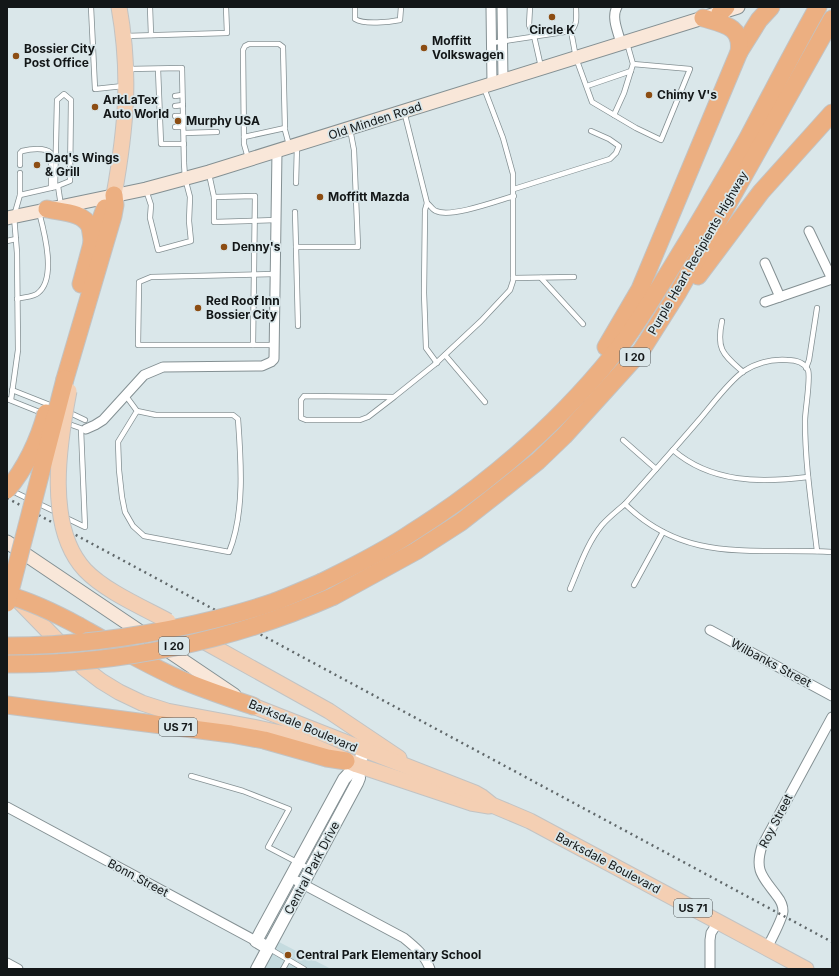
<svg xmlns="http://www.w3.org/2000/svg" width="839" height="976" font-family="Inter,sans-serif">
<style>
.built{fill:#c5dbdf}
.lines{fill:none;stroke-linecap:round;stroke-linejoin:round}
.service-casing{stroke:#849093;stroke-width:6}
.minor-casing{stroke:#849093;stroke-width:11}
.tertiary-casing{stroke:#849093;stroke-width:14}
.secondary-casing{stroke:#849093;stroke-width:15}
.primary-casing{stroke:#c2c3c3;stroke-width:17}
.motorway-casing{stroke:#c2c3c3;stroke-width:19}
.service{stroke:#fff;stroke-width:4.5}
.minor{stroke:#fff;stroke-width:9}
.tertiary{stroke:#fff;stroke-width:12}
.secondary{stroke:#f9e7d9;stroke-width:13}
.primary{stroke:#f4cfb3;stroke-width:15}
.motorway{stroke:#ecaf81;stroke-width:17}
.rail{stroke:#61696b;stroke-width:2.5;stroke-dasharray:2 4;stroke-linecap:butt}
.primary-bridge-casing{stroke:#c2c3c3;stroke-width:17;stroke-linecap:butt}
.motorway-bridge-casing{stroke:#c2c3c3;stroke-width:19;stroke-linecap:butt}
.primary-bridge{stroke:#f4cfb3;stroke-width:15}
.motorway-bridge{stroke:#ecaf81;stroke-width:17}
.poi-dot{fill:#8c4d13;stroke:#dae7ea;stroke-width:1.5}
.labels{text-anchor:middle;stroke-width:3.5;stroke-linejoin:round;paint-order:stroke}
.shield{fill:#dae7ea;stroke:#4f5557;stroke-width:1}
.shield-label{font-size:11px;font-weight:bold;fill:#131718}
.poi-label{font-size:12px;font-weight:bold;fill:#131718;stroke:#dae7ea;text-anchor:start}
.street-label{font-size:12px;fill:#131718;stroke:#dae7ea}
</style>
<rect width="100%" height="100%" fill="#dae7ea"/>
<polygon class="built" points="279,942 331,969 264,969"/>
<g class="lines">
<defs>
<g id="service">
<polyline points="91,7 95,89 123,86"/>
<polyline points="150,7 151,35"/>
<path d="M 355,7 L 355,19 C 364,25 390,22 400,20 L 401,7"/>
<polyline points="530,7 529,25 534,36 541,67"/>
<path d="M 571,31 C 578,24 576,16 576,7"/>
<polyline points="125,36 227,33 226,7"/>
<polyline points="492,43 571,31 576,58 592,102 614,115 624,93 633,64 627,43"/>
<polyline points="128,69 182,68 184,163 185,178 190,197 189,221 191,241 158,250 150,218 151,205 146,190"/>
<polyline points="158,69 161,144 184,144"/>
<polyline points="587,86 631,71"/>
<polygon points="64,94 71,100 70,181 55,187 57,100"/>
<polyline points="175,96 182,95"/>
<polyline points="175,106 183,105"/>
<polyline points="404,111 427,203"/>
<polyline points="614,115 636,128 661,140 690,69 633,64"/>
<polyline points="175,116 183,116"/>
<polyline points="175,127 183,127"/>
<polyline points="184,133 217,132"/>
<polyline points="244,137 285,128"/>
<polyline points="248,158 244,144 243,50 245,46 249,44 279,44 283,47 285,130 289,145"/>
<path d="M 20,165 L 20,153 L 22,151 C 30,149 45,147 51,153 L 51,188"/>
<polyline points="209,174 214,197 255,196 253,345"/>
<polyline points="296,183 297,146"/>
<polyline points="58,186 61,206"/>
<polyline points="514,189 610,159 616,153 619,146 609,139 591,131"/>
<polyline points="20,195 20,173"/>
<polyline points="214,197 214,222 276,220"/>
<polyline points="295,212 296,247"/>
<polyline points="7,241 16,239"/>
<polyline points="513,278 574,277"/>
<polyline points="541,278 583,324"/>
<path d="M 17,299 C 23,297 34,297 38,293 C 57,278 44,231 39,212"/>
<path d="M 722,321 C 716,350 723,354 743,372"/>
<polyline points="298,326 296,247 358,247 354,150 350,129"/>
<polyline points="274,345 138,345 139,282 151,277 275,274"/>
<polyline points="445,355 485,402"/>
<path d="M 437,363 L 426,348 L 424,293 L 425,210 L 427,203 C 430,205 433,210 436,211 C 451,218 497,201 514,196"/>
<polyline points="806,368 809,360 817,308"/>
<polyline points="12,390 55,407"/>
<path d="M 126,396 L 137,411 L 118,442 L 119,470 L 122,497 L 125,512 L 133,526 L 144,536 L 229,552 C 245,513 241,460 238,419 L 233,415 L 156,415 L 137,411"/>
<polyline points="394,397 368,417 360,420 306,420 301,418 301,400 304,396 394,397 434,365 481,321 510,290 513,281 513,174 503,138 484,88"/>
<polyline points="7,399 42,413"/>
<polyline points="11,400 18,350 17,253 14,216 20,195 55,187"/>
<polyline points="68,412 85,420"/>
<polyline points="66,423 83,429"/>
<polyline points="623,440 656,469"/>
<path d="M 673,450 C 711,483 761,483 808,477"/>
<polyline points="10,490 58,513"/>
<path d="M 625,504 C 650,476 675,448 699,420 C 712,405 729,381 744,371 C 758,362 771,359 787,360 C 795,360 804,362 808,370 C 811,378 805,410 805,421 C 805,465 812,508 817,551"/>
<polyline points="64,517 85,527 81,429"/>
<polyline points="634,585 663,532"/>
<path d="M 570,589 C 579,568 587,543 602,525 C 609,517 617,511 625,504 C 687,565 754,547 832,552"/>
<polyline points="191,776 243,791 289,809 268,847 310,869"/>
<polyline points="270,949 304,969"/>
<polyline points="283,969 288,960"/>
</g>
<g id="minor">
<polyline points="491,7 492,84"/>
<polyline points="502,7 503,80"/>
<path d="M 617,7 C 611,17 618,32 621,43"/>
<polyline points="809,231 832,279"/>
<polyline points="765,263 780,297"/>
<polyline points="765,302 832,279"/>
<polyline points="86,429 95,425 103,420 144,375 163,367 262,366 271,362 274,359 277,151"/>
<polyline points="710,630 832,696"/>
<polyline points="7,807 256,941"/>
<path d="M 297,881 L 404,938 C 415,947 425,955 430,969"/>
<path d="M 767,948 C 771,940 783,918 783,911 C 783,905 781,901 777,896 C 763,877 754,871 762,846 L 832,717"/>
<polyline points="7,963 18,969"/>
<polyline points="710,969 710,940 711,933 718,922"/>
</g>
<g id="tertiary">
<polyline points="268,948 256,941 344,779 357,765 365,751"/>
<polyline points="257,969 357,783 359,778 357,765"/>
</g>
<g id="secondary">
<polyline points="7,218 146,189 209,172 738,7"/>
<polyline points="7,542 234,695"/>
</g>
<g id="primary">
<path d="M 114,195 C 126,128 131,74 119,7"/>
<polyline points="14,596 84,668 101,681 119,692 142,703 167,711 253,727 285,734 357,765 471,803 489,806"/>
<polyline points="196,637 329,711 399,758"/>
<polyline points="253,706 475,793 482,797 492,805 530,821 806,969"/>
</g>
<g id="motorway">
<polyline points="720,13 726,7"/>
<polyline points="739,52 759,20 771,7"/>
<path d="M 47,209 C 61,212 84,212 90,227 C 91,232 92,238 92,243"/>
<polyline points="698,276 761,192 832,113"/>
<polyline points="81,284 92,243 105,208"/>
<path d="M 606,347 L 640,289 L 739,52 C 743,26 723,24 703,18"/>
<polyline points="65,379 113,216 115,205 114,195"/>
<path d="M 322,582 C 352,567 383,552 411,533 C 491,483 567,416 624,341 C 648,308 668,273 689,239 C 709,205 729,172 748,138 C 771,94 794,50 818,7"/>
<polyline points="334,596 416,551 461,522 498,493 538,461 564,436 641,351 677,294 832,19"/>
<path d="M 79,626 C 111,644 144,663 177,678 C 202,689 227,697 253,706"/>
<polyline points="7,705 231,734 264,740 327,758 346,761"/>
</g>
</defs>
<use href="#service" class="service-casing"/>
<use href="#minor" class="minor-casing"/>
<use href="#tertiary" class="tertiary-casing"/>
<use href="#secondary" class="secondary-casing"/>
<use href="#primary" class="primary-casing"/>
<use href="#motorway" class="motorway-casing"/>
<use href="#service" class="service"/>
<use href="#minor" class="minor"/>
<use href="#tertiary" class="tertiary"/>
<use href="#secondary" class="secondary"/>
<use href="#primary" class="primary"/>
<use href="#motorway" class="motorway"/>
<polyline class="rail" points="7,498 832,942"/>
<defs>
<path id="primary-bridge" d="M 69,391 C 59,443 45,527 85,570 C 105,591 142,607 168,621"/>
<g id="motorway-bridge">
<path d="M 7,490 C 25,469 39,440 46,413"/>
<path d="M 7,595 C 33,602 55,613 79,626"/>
<polyline points="7,603 65,379"/>
<path d="M 7,646 C 71,646 132,638 195,624 C 221,618 248,611 274,602 C 290,596 306,589 322,582"/>
<path d="M 7,664 C 118,665 232,641 334,596"/>
</g>
</defs>
<use href="#primary-bridge" class="primary-bridge-casing"/>
<use href="#motorway-bridge" class="motorway-bridge-casing"/>
<use href="#primary-bridge" class="primary-bridge"/>
<use href="#motorway-bridge" class="motorway-bridge"/>
</g>
<g class="poi-dot">
<circle cx="552" cy="17" r="4"/>
<circle cx="424" cy="48" r="4"/>
<circle cx="16" cy="56" r="4"/>
<circle cx="649" cy="95" r="4"/>
<circle cx="95" cy="107" r="4"/>
<circle cx="178" cy="121" r="4"/>
<circle cx="37" cy="165" r="4"/>
<circle cx="320" cy="197" r="4"/>
<circle cx="224" cy="247" r="4"/>
<circle cx="198" cy="308" r="4"/>
<circle cx="288" cy="955" r="4"/>
</g>
<g class="labels">
<g class="shield">
<rect x="620" y="348" width="30" height="18" rx="3"/>
<rect x="159" y="637" width="30" height="18" rx="3"/>
<rect x="159" y="718" width="38" height="18" rx="3"/>
<rect x="674" y="899" width="38" height="18" rx="3"/>
</g>
<g class="shield-label">
<text x="635" y="361">I 20</text>
<text x="174" y="650">I 20</text>
<text x="178" y="731">US 71</text>
<text x="693" y="912">US 71</text>
</g>
<g class="poi-label">
<text x="552" y="34" text-anchor="middle">Circle K</text>
<text x="432" y="45">Moffitt<tspan x="432" dy="14">Volkswagen</tspan></text>
<text x="24" y="53">Bossier City<tspan x="24" dy="14">Post Office</tspan></text>
<text x="657" y="99">Chimy V's</text>
<text x="103" y="104">ArkLaTex<tspan x="103" dy="14">Auto World</tspan></text>
<text x="186" y="125">Murphy USA</text>
<text x="45" y="162">Daq's Wings<tspan x="45" dy="14">&amp; Grill</tspan></text>
<text x="328" y="201">Moffitt Mazda</text>
<text x="232" y="251">Denny's</text>
<text x="206" y="305">Red Roof Inn<tspan x="206" dy="14">Bossier City</tspan></text>
<text x="296" y="959">Central Park Elementary School</text>
</g>
<g class="street-label">
<text transform="translate(375 121) rotate(-18)" y="4">Old Minden Road</text>
<text transform="translate(698 253) rotate(-60)" y="4">Purple Heart Recipients Highway</text>
<text transform="translate(771 663) rotate(28)" y="4">Wilbanks Street</text>
<text transform="translate(303 726) rotate(23)" y="4">Barksdale Boulevard</text>
<text transform="translate(776 821) rotate(-63)" y="4">Roy Street</text>
<text transform="translate(608 863) rotate(28)" y="4">Barksdale Boulevard</text>
<text transform="translate(312 868) rotate(-62)" y="4">Central Park Drive</text>
<text transform="translate(138 878) rotate(28)" y="4">Bonn Street</text>
</g>
</g>
<rect width="839" height="976" fill="none" stroke="#131718" stroke-width="16"/>
</svg>
